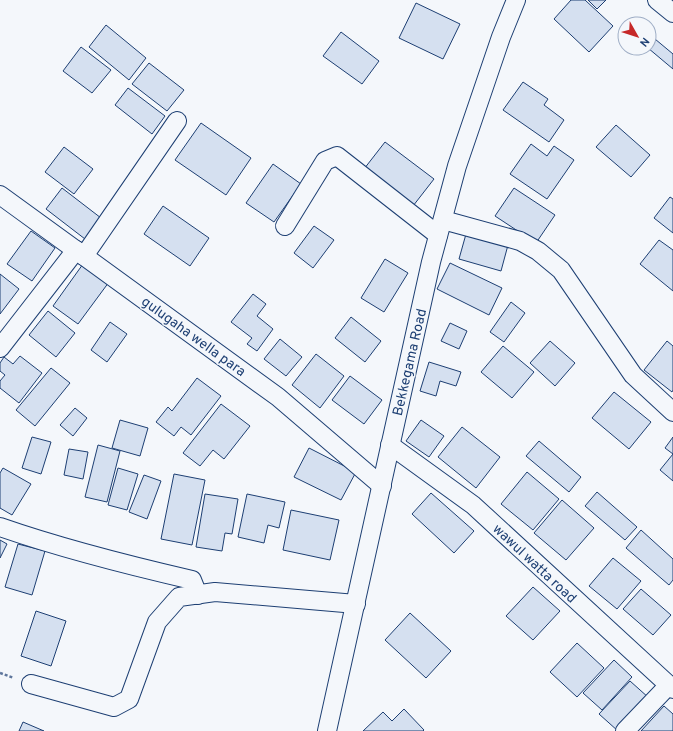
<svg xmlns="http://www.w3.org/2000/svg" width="673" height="731" font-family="Overpass,sans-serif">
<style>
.building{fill:#d5e0f0;stroke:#1d3f73}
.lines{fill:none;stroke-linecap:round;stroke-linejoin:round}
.minor-casing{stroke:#1d3f73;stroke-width:20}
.path{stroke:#5e769c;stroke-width:2.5;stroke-dasharray:3 2;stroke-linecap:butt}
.minor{stroke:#f4f7fb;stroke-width:18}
.labels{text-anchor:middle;stroke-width:3;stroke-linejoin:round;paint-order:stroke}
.street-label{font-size:14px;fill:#1d3f73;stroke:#f4f7fb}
</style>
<rect width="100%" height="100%" fill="#f4f7fb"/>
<g class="building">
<polygon points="571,0 585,0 613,26 589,52 554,19"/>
<polygon points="588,0 606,0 597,9"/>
<polygon points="416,3 460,24 443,59 399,38"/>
<polygon points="106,25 146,58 129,80 89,47"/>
<polygon points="341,32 379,61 362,84 323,56"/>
<polygon points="649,34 673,54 673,69 648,48 649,48"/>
<polygon points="81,47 111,70 92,93 63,71"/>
<polygon points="149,63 184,90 167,111 132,84"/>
<polygon points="523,82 548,99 544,105 564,120 549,142 503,110"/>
<polygon points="128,88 165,116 152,134 115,105"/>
<polygon points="201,123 251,158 226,195 175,160"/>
<polygon points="616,125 650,155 631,177 596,147"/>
<polygon points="385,142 434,179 413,206 364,169"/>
<polygon points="531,144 547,156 554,146 574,160 547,199 510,174"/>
<polygon points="64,147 93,169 74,194 45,172"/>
<polygon points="273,164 301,184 274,222 246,203"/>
<polygon points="62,188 101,218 85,239 46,209"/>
<polygon points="514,188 555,215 536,243 495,216"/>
<polygon points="670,197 673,199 673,233 654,218"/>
<polygon points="163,206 209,238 190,266 144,234"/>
<polygon points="314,226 334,240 313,268 294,253"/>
<polygon points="31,231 55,248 32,281 7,264"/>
<polygon points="466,234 508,245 501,271 459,259"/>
<polygon points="659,240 673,250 673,291 640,264"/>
<polygon points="385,259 408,273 384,312 361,298"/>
<polygon points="450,263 502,288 489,315 437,289"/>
<polygon points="83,264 109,282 78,324 53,306"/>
<polygon points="0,274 19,289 0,314"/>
<polygon points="253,294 266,304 257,316 273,329 257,351 247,344 252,338 231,322"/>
<polygon points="511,302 525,313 504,342 490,332"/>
<polygon points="48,311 75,333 56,357 29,335"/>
<polygon points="351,317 381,341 365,362 335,338"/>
<polygon points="110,322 127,334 107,362 91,350"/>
<polygon points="450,323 467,331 459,349 441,341"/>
<polygon points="280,339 302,357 286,376 264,359"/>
<polygon points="550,341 575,363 555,386 530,363"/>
<polygon points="667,341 673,346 673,390 672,392 644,370"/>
<polygon points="503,346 534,372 512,398 481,372"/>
<polygon points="316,354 344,376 320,408 292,385"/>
<polygon points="20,356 42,373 19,403 0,388 0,381 5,375 0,371 0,363 4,357 13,364"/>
<polygon points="429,362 461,372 456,386 440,381 436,396 420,391"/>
<polygon points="51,368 70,383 35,426 16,410"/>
<polygon points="350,376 382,400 364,424 332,400"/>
<polygon points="197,378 221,396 191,435 181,427 174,436 156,422 168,407 172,411"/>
<polygon points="614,392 651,422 629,449 592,418"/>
<polygon points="221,404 250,426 224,459 213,450 200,466 183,453"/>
<polygon points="75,408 87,418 73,436 60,425"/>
<polygon points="120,420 148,428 140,456 112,448"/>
<polygon points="421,420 444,436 429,457 406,441"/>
<polygon points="462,427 500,457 476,488 438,457"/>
<polygon points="32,437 51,442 41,474 22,468"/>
<polygon points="673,437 673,481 660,470 673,454 665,448"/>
<polygon points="539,441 581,477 569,492 526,456"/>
<polygon points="98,445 120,451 107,502 85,497"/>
<polygon points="309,448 356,472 341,500 294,477"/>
<polygon points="69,449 88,452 83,479 64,475"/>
<polygon points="3,468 31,484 12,515 0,508 0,473"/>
<polygon points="118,468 138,474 127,510 108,505"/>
<polygon points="527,472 559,499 533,530 501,504"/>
<polygon points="174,474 205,480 192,545 161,539"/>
<polygon points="144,475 161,481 147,519 129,512"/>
<polygon points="597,492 637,527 625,540 585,506"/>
<polygon points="431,493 474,531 454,553 412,514"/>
<polygon points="205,494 238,499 232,534 225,533 222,551 196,547"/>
<polygon points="247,494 285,502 279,528 268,525 264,543 238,537"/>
<polygon points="562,500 594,528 566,560 534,533"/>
<polygon points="291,510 339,520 330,560 283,550"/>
<polygon points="641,530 673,559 673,580 669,585 626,548"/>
<polygon points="0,540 7,544 0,558"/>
<polygon points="18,544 45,551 32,595 5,587"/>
<polygon points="613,558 641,581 617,609 589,586"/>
<polygon points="533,587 560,611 533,640 506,616"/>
<polygon points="641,589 671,615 653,635 623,609"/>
<polygon points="36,611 66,621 51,666 21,656"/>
<polygon points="410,613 451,651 426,678 385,640"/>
<polygon points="577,643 604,668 577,697 550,672"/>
<polygon points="614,660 632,677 602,710 583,693"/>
<polygon points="630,681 649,698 618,731 599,714"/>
<polygon points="664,706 673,714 673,731 641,731"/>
<polygon points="404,709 424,730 423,731 363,731 383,712 392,721"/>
<polygon points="23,722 44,731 19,731"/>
</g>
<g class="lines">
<defs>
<g id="minor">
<polyline points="657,0 673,13"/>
<polyline points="0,195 278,397 382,486"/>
<polyline points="443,220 520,241 538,251 561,270 633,375 673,412"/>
<polyline points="285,226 325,161 337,156 438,235"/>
<polyline points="84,256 177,121"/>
<polyline points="0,348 76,250"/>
<polyline points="390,445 473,505 673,689"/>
<path d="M 0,527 C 63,549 127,565 192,580 L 198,595"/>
<polyline points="31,684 114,707 129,699 157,622 179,597 215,592 356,604"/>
<polyline points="327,731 431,262 457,166 501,37 516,0"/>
<polyline points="625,731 669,685"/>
</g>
</defs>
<use href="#minor" class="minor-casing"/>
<polyline class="path" points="0,673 14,678"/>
<use href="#minor" class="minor"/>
</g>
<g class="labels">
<g class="street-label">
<text transform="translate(194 336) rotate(36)" y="5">gulugaha wella para</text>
<text transform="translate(409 362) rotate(-77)" y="5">Bekkegama Road</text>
<text transform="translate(535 563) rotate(43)" y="5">wawul watta road</text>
</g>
</g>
<g transform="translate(637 36) rotate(129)"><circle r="19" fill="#f4f7fb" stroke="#9eadc5"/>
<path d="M0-3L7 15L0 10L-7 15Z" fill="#c62828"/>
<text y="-6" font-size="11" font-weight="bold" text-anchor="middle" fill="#1d3f73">N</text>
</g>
</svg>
